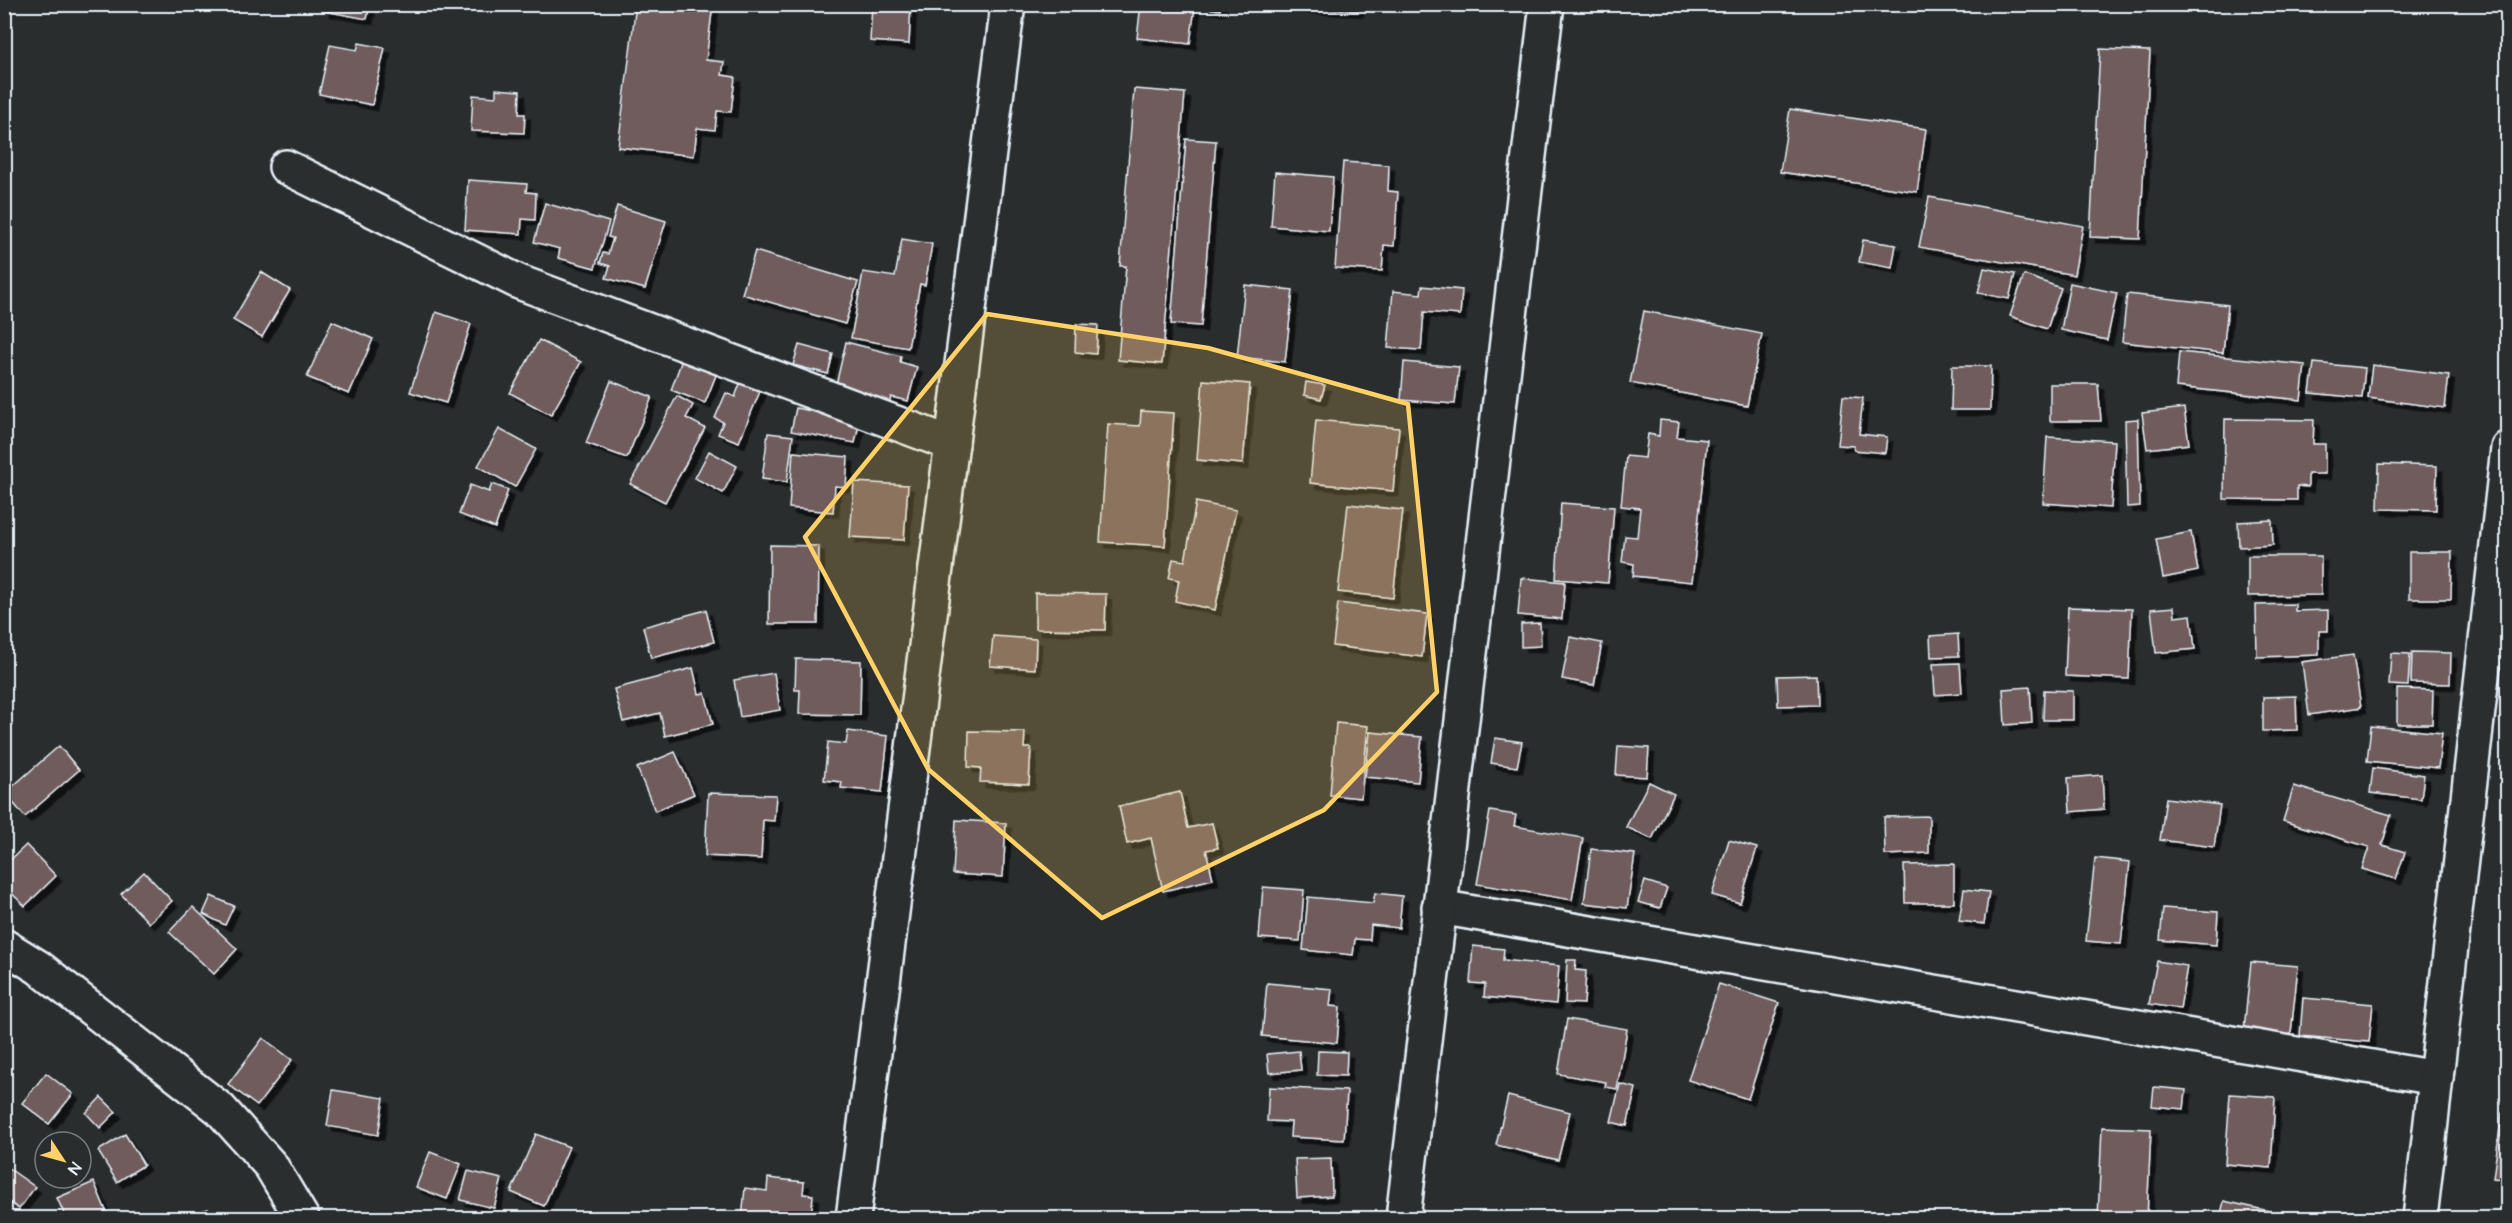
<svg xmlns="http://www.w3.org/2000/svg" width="2512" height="1223" font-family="'Architects Daughter',sans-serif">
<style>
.building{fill:#6f5c5c;stroke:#e8f1f8;stroke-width:1.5;filter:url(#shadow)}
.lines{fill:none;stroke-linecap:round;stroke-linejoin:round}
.street-casing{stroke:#e8f1f8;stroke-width:38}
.highway-casing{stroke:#e8f1f8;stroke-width:38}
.street{stroke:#2a2d2e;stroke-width:33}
.highway{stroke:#2a2d2e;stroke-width:33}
.marked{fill:#ffd166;fill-opacity:0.2;stroke:#ffd166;stroke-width:4.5;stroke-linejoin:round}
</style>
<defs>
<filter id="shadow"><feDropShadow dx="5.5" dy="5.5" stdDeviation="0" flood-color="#0009"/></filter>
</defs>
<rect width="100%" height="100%" fill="#2a2d2e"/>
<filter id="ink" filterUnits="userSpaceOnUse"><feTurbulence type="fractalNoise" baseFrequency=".0167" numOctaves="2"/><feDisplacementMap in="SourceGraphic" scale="12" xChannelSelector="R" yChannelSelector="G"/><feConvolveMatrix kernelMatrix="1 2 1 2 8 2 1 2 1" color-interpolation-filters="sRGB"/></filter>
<g filter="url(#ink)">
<g class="building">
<polygon points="325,4 370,4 367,19 324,11"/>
<polygon points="636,4 713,4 706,60 724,62 722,75 735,77 731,112 717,111 715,130 697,128 694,156 618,147"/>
<polygon points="872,4 911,4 909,44 870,41"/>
<polygon points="1141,4 1221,4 1220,10 1195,7 1190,44 1137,38"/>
<polygon points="1236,4 1359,4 1358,11"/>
<polygon points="359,43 385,48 372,105 319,94 330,45 357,50"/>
<polygon points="2100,49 2150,51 2140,239 2090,237"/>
<polygon points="496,89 520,91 519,114 525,114 524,133 471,131 473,95 496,97"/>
<polygon points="1134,89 1185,93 1162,364 1118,360 1126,266 1120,266"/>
<polygon points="1790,109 1926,129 1917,192 1780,172"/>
<polygon points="1186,139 1216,141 1201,326 1171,324"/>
<polygon points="1343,162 1389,165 1388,191 1398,192 1394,246 1384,245 1382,271 1335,268"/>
<polygon points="1275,172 1333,177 1329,231 1271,226"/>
<polygon points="468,180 527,184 526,192 536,193 535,220 522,219 521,234 465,230"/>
<polygon points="1929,197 2083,226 2074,275 1919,247"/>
<polygon points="545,203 609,222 595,268 558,258 560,249 534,242"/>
<polygon points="617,206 666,221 645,289 606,278 610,266 600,263 603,253 608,254 613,238 608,237"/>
<polygon points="902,239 932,244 925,285 920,284 908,348 851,338 863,272 895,277"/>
<polygon points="1863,240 1896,245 1892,268 1859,262"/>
<polygon points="755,251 858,282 845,324 742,294"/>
<polygon points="1984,268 2015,274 2009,299 1978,293"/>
<polygon points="261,272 290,290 262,337 233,320"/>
<polygon points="2024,275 2061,288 2047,329 2010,316"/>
<polygon points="2070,283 2117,293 2107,340 2061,330"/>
<polygon points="1245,285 1293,290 1285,362 1237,357"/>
<polygon points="1422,286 1462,290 1460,315 1424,312 1421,350 1388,348 1393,291 1421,294"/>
<polygon points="2127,294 2228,305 2223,353 2122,342"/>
<polygon points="1644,311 1762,334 1747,406 1630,383"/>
<polygon points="436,312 471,324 446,403 410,392"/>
<polygon points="332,321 373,339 349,394 307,377"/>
<polygon points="1076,324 1098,325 1096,354 1075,352"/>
<polygon points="539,340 581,362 551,415 510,393"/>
<polygon points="846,342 901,356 900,362 917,367 908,401 891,397 889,403 835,389"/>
<polygon points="799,345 833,354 828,374 793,365"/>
<polygon points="2179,352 2305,365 2301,400 2176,387"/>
<polygon points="683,357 718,370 705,403 671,390"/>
<polygon points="1404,362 1459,367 1455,404 1401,400"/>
<polygon points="2314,363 2365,368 2362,398 2310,393"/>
<polygon points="2372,365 2449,375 2445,408 2368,398"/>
<polygon points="1952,366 1991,366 1990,410 1951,410"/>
<polygon points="1203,380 1250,384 1243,464 1197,460"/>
<polygon points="611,381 652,397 627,458 586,443"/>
<polygon points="741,381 761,389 739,442 718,434 723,422 715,418 726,393 735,397"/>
<polygon points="1306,382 1325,385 1321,399 1304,395"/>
<polygon points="2050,384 2098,384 2101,421 2050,421"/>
<polygon points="677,396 693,405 686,418 705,428 665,502 630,484"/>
<polygon points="1843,396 1863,398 1859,434 1887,437 1885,453 1854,450 1854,446 1838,445"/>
<polygon points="796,408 827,414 844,411 842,420 859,424 855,443 791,431"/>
<polygon points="2184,408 2189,444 2147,449 2142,413"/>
<polygon points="1141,411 1174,413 1165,546 1100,542 1108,424 1140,426"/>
<polygon points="2138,419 2140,506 2127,507 2125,420"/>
<polygon points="2225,419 2314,420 2313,444 2325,444 2325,474 2308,474 2308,487 2297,486 2297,500 2224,499"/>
<polygon points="1316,420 1399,428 1393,491 1310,483"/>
<polygon points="1660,420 1679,422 1677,437 1707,440 1692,582 1633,576 1634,564 1622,562 1625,536 1637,537 1640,508 1621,506 1626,456 1645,458 1648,434 1659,436"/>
<polygon points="499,429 536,449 515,487 478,466"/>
<polygon points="768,433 793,436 787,482 762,479"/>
<polygon points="2047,437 2115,441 2111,508 2043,503"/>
<polygon points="709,451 737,466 723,493 695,478"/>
<polygon points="793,452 848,457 846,487 835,486 833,512 789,508"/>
<polygon points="2379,464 2437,466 2436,510 2378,509"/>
<polygon points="854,482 908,485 904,540 850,537"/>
<polygon points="492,484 508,490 495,528 459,514 470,485 489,492"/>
<polygon points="1196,502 1236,510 1215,610 1175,601 1179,580 1169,578 1173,559 1185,561"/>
<polygon points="1561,503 1614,507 1608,583 1556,579"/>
<polygon points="1348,504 1403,510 1393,598 1338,592"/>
<polygon points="2272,520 2273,545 2239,547 2238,522"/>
<polygon points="2191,532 2198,571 2163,578 2156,539"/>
<polygon points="770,545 819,546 818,624 769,624"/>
<polygon points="2409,552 2452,552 2451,599 2409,599"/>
<polygon points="2248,556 2321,556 2321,595 2248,596"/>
<polygon points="1521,578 1565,582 1562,619 1518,615"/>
<polygon points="1035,593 1106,594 1105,630 1035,629"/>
<polygon points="1338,603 1427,614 1422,657 1333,646"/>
<polygon points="2295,604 2295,611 2328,610 2328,631 2319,631 2319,655 2257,657 2256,605"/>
<polygon points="2068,607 2132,609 2129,679 2065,676"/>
<polygon points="2174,607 2175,617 2191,615 2195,649 2156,653 2151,609"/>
<polygon points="706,610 714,642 651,658 643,627"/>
<polygon points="1540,623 1541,646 1521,647 1521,624"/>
<polygon points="1958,634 1959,656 1931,657 1930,636"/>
<polygon points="993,636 1036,639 1035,669 990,666"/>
<polygon points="1570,637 1602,643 1594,685 1562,679"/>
<polygon points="2412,652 2451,653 2450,684 2411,683"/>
<polygon points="2391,653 2410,654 2408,686 2389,685"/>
<polygon points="2353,655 2361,707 2309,715 2302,662"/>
<polygon points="796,659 861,661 860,715 799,714 800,690 795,690"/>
<polygon points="1960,663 1962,693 1935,695 1933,664"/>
<polygon points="693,668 699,694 705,693 713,724 665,736 660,713 623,722 614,689"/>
<polygon points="774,673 780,710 740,717 734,680"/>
<polygon points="1816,675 1817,705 1778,706 1777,676"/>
<polygon points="2030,687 2032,723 2005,725 2003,689"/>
<polygon points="2397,689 2433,690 2432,724 2397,724"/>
<polygon points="2044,690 2073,691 2073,720 2043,720"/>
<polygon points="2296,696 2297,730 2263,731 2263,697"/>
<polygon points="1336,723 1368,726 1361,798 1330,795"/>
<polygon points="2371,726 2442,733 2438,768 2367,761"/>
<polygon points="848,731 888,736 882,792 841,788 842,782 824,780 828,742 846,744"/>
<polygon points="969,731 1025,732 1024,748 1031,748 1029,784 980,782 981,768 968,767"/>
<polygon points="1370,732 1422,737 1418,782 1365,777"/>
<polygon points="1495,738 1522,742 1517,767 1491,763"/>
<polygon points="59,746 79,770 25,817 5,793"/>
<polygon points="1618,746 1649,748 1647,777 1616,775"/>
<polygon points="675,752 694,794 655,811 637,768"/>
<polygon points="2373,768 2424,775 2421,799 2370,793"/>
<polygon points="2102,775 2104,809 2070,812 2068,778"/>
<polygon points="1649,782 1674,794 1652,839 1626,827"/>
<polygon points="2294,786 2391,815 2382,845 2405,852 2396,879 2362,869 2369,847 2283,821"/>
<polygon points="1180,792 1188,828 1212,823 1218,848 1206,850 1213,879 1163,891 1151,838 1127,844 1119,806"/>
<polygon points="708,793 776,795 774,821 763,820 761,859 705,856"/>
<polygon points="2166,798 2220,805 2214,847 2160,840"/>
<polygon points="1490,811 1516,815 1514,826 1583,838 1572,900 1477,884"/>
<polygon points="1929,816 1929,853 1885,855 1884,817"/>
<polygon points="956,820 1006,823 1003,877 953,874"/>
<polygon points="1729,840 1757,848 1740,903 1712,895"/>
<polygon points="26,845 56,876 25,906 4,886 4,866"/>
<polygon points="1591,849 1635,854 1627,908 1584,903"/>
<polygon points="2095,858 2130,862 2121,944 2086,941"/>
<polygon points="1954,864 1954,903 1905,903 1904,865"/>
<polygon points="144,872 172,901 149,923 121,894"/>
<polygon points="1645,881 1667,888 1660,908 1638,902"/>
<polygon points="1263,887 1304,890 1300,941 1259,938"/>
<polygon points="1964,889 1989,892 1984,924 1959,921"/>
<polygon points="1375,893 1402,896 1399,928 1371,925 1370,940 1355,939 1353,955 1303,950 1308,897 1373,903"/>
<polygon points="211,896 234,906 225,925 203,914"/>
<polygon points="193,907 237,949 214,974 169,932"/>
<polygon points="2163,908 2218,912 2216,945 2160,940"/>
<polygon points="1473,946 1504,949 1503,960 1559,966 1556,1004 1484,997 1485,984 1470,983"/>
<polygon points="1567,960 1576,960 1575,970 1586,971 1584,1004 1565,1003"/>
<polygon points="2157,961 2187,966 2180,1009 2149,1004"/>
<polygon points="2251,962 2298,966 2290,1043 2243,1039"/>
<polygon points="1267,983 1332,989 1330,1006 1340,1007 1337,1043 1262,1036"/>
<polygon points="1719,984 1779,1003 1748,1099 1688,1080"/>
<polygon points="2303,998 2373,1004 2369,1042 2300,1036"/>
<polygon points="1567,1019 1627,1029 1617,1089 1605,1087 1606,1082 1558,1074"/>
<polygon points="263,1038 292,1060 257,1106 228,1084"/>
<polygon points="1299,1051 1301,1070 1269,1073 1267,1054"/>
<polygon points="1318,1051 1347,1052 1346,1076 1317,1075"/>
<polygon points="46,1073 73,1094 49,1124 22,1103"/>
<polygon points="2504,1075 2508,1075 2508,1103 2502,1103"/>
<polygon points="1620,1084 1636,1088 1627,1126 1611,1122"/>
<polygon points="1269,1087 1347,1091 1344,1140 1290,1137 1291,1122 1267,1121"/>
<polygon points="2154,1087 2186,1090 2184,1109 2152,1106"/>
<polygon points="333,1090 384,1098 378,1135 327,1126"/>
<polygon points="2230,1094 2275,1097 2271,1168 2225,1164"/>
<polygon points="1508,1096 1570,1112 1558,1160 1496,1145"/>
<polygon points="101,1097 116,1112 100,1128 86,1113"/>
<polygon points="2502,1113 2508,1114 2508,1180 2493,1178"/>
<polygon points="2102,1127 2151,1129 2147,1218 2098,1218"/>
<polygon points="125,1134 144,1165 117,1182 98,1151"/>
<polygon points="536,1134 569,1147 544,1206 511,1192"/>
<polygon points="430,1152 461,1164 447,1199 416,1187"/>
<polygon points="1331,1158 1332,1196 1297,1198 1295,1159"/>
<polygon points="4,1165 35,1187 19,1209 4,1198"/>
<polygon points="468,1171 502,1179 494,1208 460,1200"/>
<polygon points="768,1178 804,1182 803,1194 813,1195 811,1218 742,1218 745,1188 767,1191"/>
<polygon points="94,1182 109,1218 66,1218 57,1198"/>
<polygon points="2224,1201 2300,1218 2220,1218"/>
<polygon points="208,1209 211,1218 180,1218"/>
</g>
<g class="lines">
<defs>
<g id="street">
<polyline points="286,167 519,282 952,444"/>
<polyline points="1439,907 2436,1078"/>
<polyline points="4,946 38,967 220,1109 271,1166 302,1218"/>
<polyline points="853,1218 1008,4"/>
<polyline points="1403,1218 1547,4"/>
</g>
<polyline id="highway" points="2420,1218 2508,448"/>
</defs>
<use href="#street" class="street-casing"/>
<use href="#highway" class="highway-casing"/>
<use href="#street" class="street"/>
<use href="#highway" class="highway"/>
</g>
</g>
<path class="marked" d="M 987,314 L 1208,348 L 1408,404 L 1437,692 L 1324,810 L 1102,918 L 928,769 L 805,537 Z"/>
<rect width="2512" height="1223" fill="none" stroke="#2a2d2e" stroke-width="24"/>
<rect x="12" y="12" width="2488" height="1199" fill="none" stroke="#e8f1f8" stroke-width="2" filter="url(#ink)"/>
<g transform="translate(63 1160) rotate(126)"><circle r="28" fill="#2a2d2e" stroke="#767b7f" stroke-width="1.5"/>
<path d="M0-4.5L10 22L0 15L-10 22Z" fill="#ffd166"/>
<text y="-9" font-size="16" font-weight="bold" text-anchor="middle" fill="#e8f1f8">N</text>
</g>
</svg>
